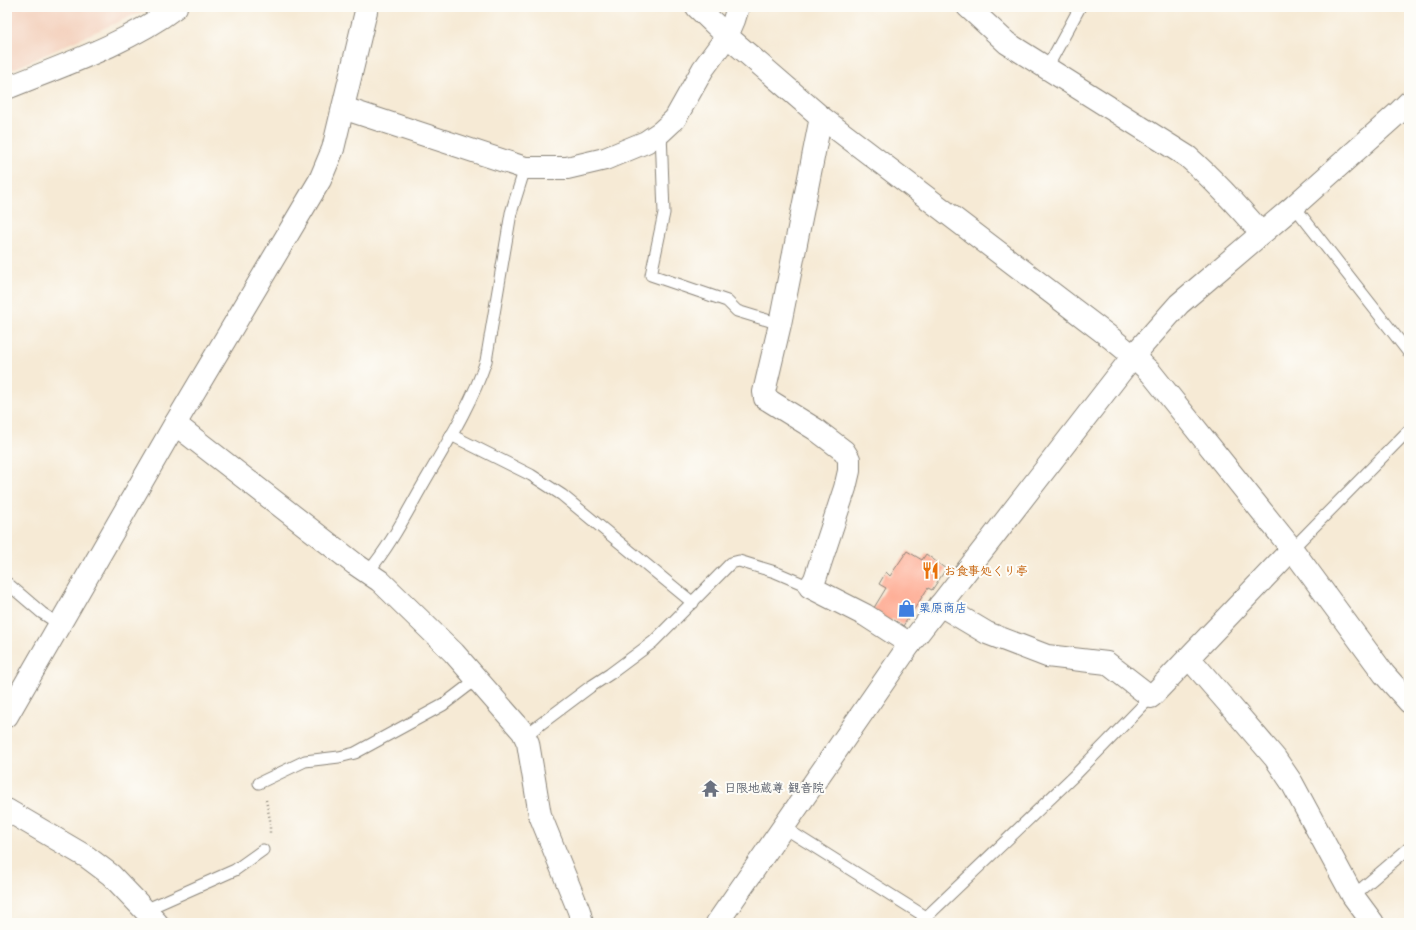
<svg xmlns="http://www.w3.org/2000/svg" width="1416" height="930" font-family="Mali,'Klee One',sans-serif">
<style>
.built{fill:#f4d3c0}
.building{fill:#feaa92}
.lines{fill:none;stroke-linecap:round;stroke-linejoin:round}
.service-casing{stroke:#898378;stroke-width:13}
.minor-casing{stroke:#898378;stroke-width:24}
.tertiary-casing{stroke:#898378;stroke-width:24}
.path{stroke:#898378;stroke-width:2.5;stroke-dasharray:1 3;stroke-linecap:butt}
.service{stroke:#fff;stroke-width:11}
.minor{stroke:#fff;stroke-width:22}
.tertiary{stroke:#fff;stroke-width:22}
.labels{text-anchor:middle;stroke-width:4;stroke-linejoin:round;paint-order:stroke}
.food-label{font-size:12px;font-weight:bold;fill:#c56008;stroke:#fdfcf7;text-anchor:start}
.shop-label{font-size:12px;font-weight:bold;fill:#366cbe;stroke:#fdfcf7;text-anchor:start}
.worship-label{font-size:12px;font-weight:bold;fill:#5b616d;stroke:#fdfcf7;text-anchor:start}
</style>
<rect width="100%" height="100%" fill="#fdfcf7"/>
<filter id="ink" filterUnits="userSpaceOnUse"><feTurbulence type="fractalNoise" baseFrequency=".025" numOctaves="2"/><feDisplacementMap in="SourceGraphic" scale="8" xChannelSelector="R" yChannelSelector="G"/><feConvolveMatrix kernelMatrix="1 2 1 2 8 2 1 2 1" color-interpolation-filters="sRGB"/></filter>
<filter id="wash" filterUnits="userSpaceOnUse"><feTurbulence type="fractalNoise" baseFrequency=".012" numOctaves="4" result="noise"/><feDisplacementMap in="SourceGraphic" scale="16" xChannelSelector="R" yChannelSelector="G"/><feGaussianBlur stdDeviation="0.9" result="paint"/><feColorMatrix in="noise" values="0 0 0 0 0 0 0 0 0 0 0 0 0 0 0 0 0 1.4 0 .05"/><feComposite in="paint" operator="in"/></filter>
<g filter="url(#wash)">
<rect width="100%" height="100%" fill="#f6ead5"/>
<polygon class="built" points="7,7 153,7 86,36 7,72"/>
<g id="blocks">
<polygon class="building" points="907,551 922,560 926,554 946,569 932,590 928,588 903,626 892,619 890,622 872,611 886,588 879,584 886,572 890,576"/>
</g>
</g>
<g filter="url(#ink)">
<use href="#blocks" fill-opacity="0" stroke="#898378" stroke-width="1"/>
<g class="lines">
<defs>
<g id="service">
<polyline points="1047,68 1080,7"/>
<polyline points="661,132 664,213 651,275 727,301 737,311 780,324"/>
<polyline points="1294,206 1409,353"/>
<polyline points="451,435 531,475 562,495 693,603"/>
<polyline points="1292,549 1409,430"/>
<path d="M 368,572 C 391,545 407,512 425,481 C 447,443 472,403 486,361 L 511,213 L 525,168"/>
<polyline points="7,583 42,613 59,624"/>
<polyline points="526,735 590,687 610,674 653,642 731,563 739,561 775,572 810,587"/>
<polyline points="259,783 305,761 339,757 355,753 443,705 477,679"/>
<polyline points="783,827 926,917"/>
<polyline points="1353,896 1409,848"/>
<polyline points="145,910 235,870 263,850"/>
<polyline points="920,923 1077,773 1151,697"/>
</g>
<g id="minor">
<path d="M 968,7 L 1007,43 L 1188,157 C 1215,181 1238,206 1261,233"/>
<path d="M 7,88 C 61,66 129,43 176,7"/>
<polyline points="343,108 525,168 567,168 605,159 646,142 661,132 675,119 703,69 727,36 734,20 738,7"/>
<polyline points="821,117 780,324 764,392 765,398 815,429 844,451 849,459 849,471 845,488 815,579 810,587 865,615 910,644"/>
<polyline points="175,424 355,564 380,581 454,653 523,732 528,743 540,815 579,911 582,923"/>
<polyline points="940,605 987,633 1047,656 1107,663 1151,697 1292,549"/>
<polyline points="1189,658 1228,703 1275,758 1292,783 1353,896 1373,923"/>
<polyline points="7,810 87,857 111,875 157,923"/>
</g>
<g id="tertiary">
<polyline points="697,7 727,36 821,117 1111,338 1133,356 1151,373 1292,549 1384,674 1409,702"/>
<polyline points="7,716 175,424 320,180 333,149 367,7"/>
<polyline points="717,923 910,644 1133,356 1179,304 1294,206 1398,113 1409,102"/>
</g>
</defs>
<use href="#service" class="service-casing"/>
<use href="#minor" class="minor-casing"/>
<use href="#tertiary" class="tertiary-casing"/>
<polyline class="path" points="266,800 270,820 270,833"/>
<use href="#service" class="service"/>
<use href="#minor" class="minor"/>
<use href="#tertiary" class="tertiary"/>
</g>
</g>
<defs>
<symbol id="restaurant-bare" viewBox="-9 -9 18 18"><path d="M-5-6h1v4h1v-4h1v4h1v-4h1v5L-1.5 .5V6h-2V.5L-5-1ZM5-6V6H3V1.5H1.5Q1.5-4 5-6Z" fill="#e8710a" stroke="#fdfcf7" stroke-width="2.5" paint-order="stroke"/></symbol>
<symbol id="shop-bare" viewBox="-9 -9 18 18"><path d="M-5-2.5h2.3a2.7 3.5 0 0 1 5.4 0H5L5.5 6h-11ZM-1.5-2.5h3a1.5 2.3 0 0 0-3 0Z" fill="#3f7fe0" stroke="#fdfcf7" stroke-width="2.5" paint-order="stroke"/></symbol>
<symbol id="temple-bare" viewBox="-9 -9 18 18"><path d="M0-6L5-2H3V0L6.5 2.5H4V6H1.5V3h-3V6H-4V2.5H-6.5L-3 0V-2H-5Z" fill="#6b7280" stroke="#fdfcf7" stroke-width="2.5" paint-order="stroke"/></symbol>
</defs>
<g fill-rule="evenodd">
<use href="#restaurant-bare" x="918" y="558" width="25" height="25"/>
<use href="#shop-bare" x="894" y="596" width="25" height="25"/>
<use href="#temple-bare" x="698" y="776" width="25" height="25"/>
</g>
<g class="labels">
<g class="food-label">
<text x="944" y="575">お食事処くり亭</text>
</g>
<g class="shop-label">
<text x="919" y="612">栗原商店</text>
</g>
<g class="worship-label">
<text x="724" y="792">日限地蔵尊 観音院</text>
</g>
</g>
<rect width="1416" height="930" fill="none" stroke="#fdfcf7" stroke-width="24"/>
</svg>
